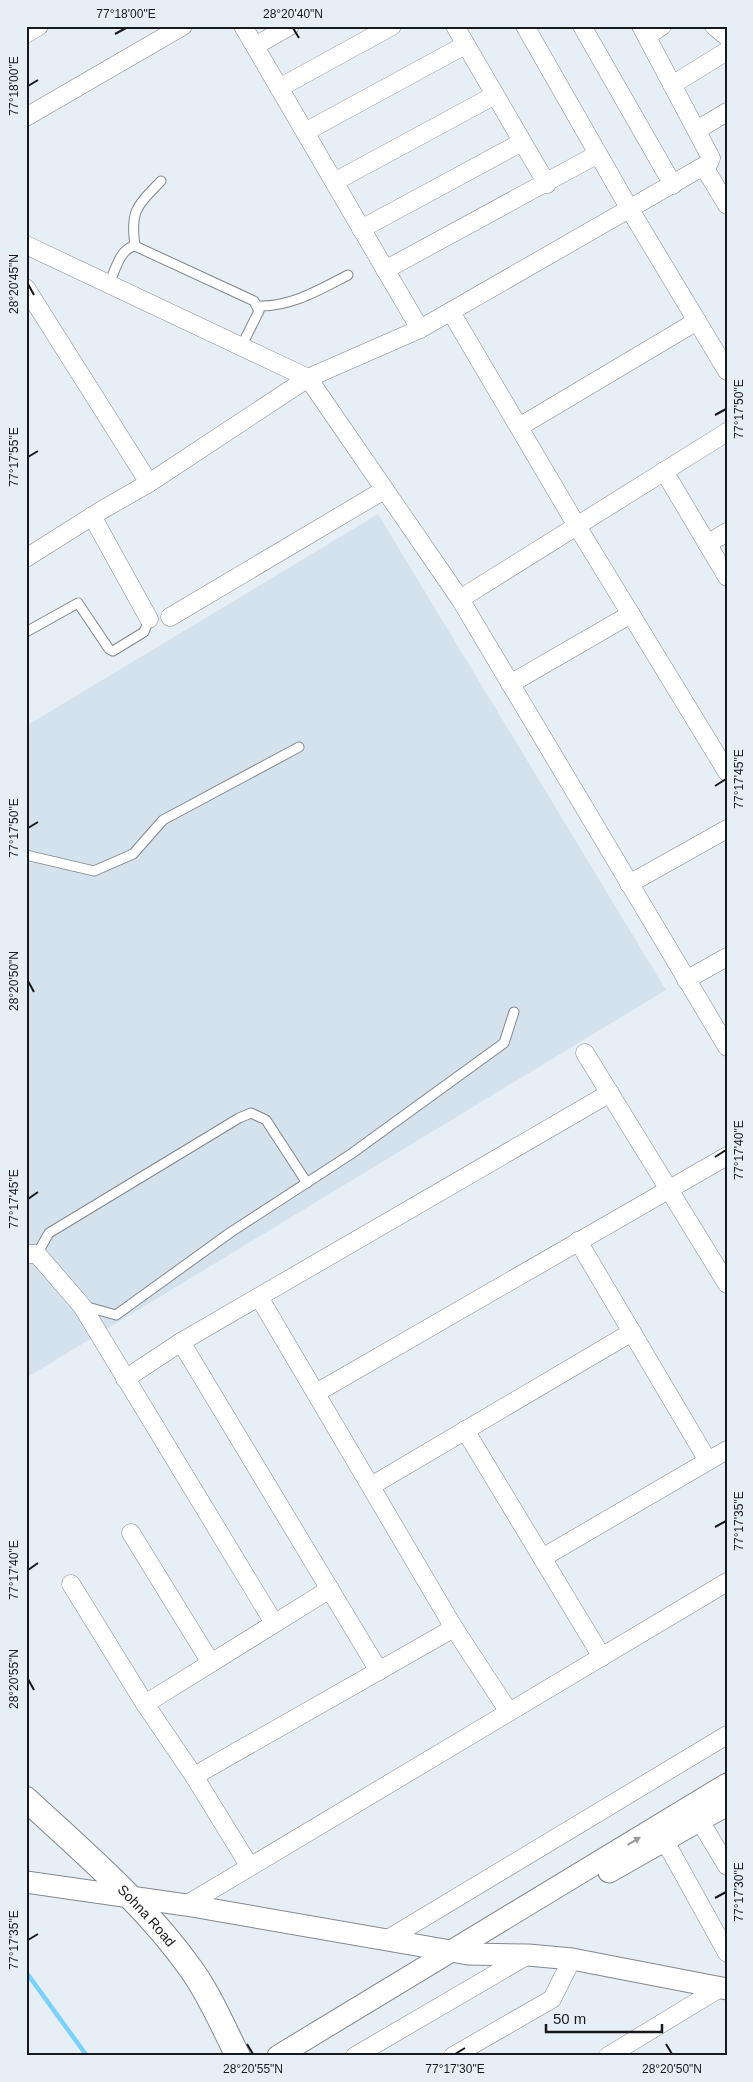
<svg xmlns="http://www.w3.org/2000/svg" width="753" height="2082" font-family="Helvetica,sans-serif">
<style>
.built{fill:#d4e2ee}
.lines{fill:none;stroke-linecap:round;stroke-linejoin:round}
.stream{stroke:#78d1fe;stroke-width:4.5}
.service-casing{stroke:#81888e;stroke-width:11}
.minor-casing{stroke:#81888e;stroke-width:19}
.tertiary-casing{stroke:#81888e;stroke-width:23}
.secondary-casing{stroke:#81888e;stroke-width:26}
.service{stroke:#fff;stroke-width:9}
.minor{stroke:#fff;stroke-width:18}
.tertiary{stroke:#fff;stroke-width:21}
.secondary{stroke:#fff;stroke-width:24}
.oneway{fill:#979899}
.ticks{fill:none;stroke:#17191c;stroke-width:2}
.labels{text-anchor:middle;stroke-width:5;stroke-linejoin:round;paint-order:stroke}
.street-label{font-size:14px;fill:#17191c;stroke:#e7eff6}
.neatline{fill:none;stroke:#17191c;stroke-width:2}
.ticks-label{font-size:12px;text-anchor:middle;fill:#17191c}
</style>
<rect width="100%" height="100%" fill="#e7eff6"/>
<polygon class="built" points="378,514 666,990 26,1378 26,726"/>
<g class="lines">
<polyline class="stream" points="26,1972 87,2056"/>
<defs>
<g id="service">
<path d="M 135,246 C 130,210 137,206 161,181"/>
<path d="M 109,284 C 115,271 120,248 135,246 L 254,301 L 259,311 L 241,347"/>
<path d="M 258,306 C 291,307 319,290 348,275"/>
<polyline points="26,632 78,603 109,649 113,651 144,632 149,619"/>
<polyline points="26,855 94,871 133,854 163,820 299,747"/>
<polyline points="37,1254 49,1233 239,1118 251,1113 266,1120 307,1183"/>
<polyline points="84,1306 116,1315 231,1232 351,1154 504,1043 514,1012"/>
</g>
<g id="minor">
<polyline points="243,26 420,329"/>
<polyline points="455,26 547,184"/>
<polyline points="525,26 629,208 727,371"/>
<polyline points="582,26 673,185"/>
<polyline points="714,26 727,37"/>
<polyline points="26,34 39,26"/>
<polyline points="647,36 662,26"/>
<polyline points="255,46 290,26"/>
<polyline points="672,85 727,51"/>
<polyline points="279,88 392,26"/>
<polyline points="26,117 183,26"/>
<polyline points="697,130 727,112"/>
<polyline points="305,132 465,45"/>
<polyline points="704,167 727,205"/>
<polyline points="334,182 495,95"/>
<polyline points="361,229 522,142"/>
<polyline points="26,245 308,378 460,599 727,1047"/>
<polyline points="385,270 598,154"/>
<polyline points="26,288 149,483"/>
<polyline points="451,312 577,526 727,772"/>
<polyline points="519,427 697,321"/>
<polyline points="664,471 727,577"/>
<polyline points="92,516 149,619"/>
<polyline points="707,544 727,532"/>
<polyline points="26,558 102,510 149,483 308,378 420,329 709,163 711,158 641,26"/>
<polyline points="460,599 727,432"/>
<polyline points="170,617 384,490"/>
<polyline points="510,684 631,614"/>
<polyline points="629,884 727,829"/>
<polyline points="686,980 727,957"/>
<polyline points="585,1053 727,1284"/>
<polyline points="578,1241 708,1461"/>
<polyline points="26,1254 37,1254 82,1306 274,1623"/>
<polyline points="259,1297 454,1628 509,1712"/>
<polyline points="181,1342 379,1671"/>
<polyline points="125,1379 181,1342 610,1093"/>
<polyline points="316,1393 727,1156"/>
<polyline points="465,1430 602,1657"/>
<polyline points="371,1486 632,1332"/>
<polyline points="131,1533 211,1663"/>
<polyline points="542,1558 727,1450"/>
<polyline points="71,1584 145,1704"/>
<polyline points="194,1776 454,1628"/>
<polyline points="700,1821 727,1866"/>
<polyline points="665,1841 727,1953"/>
<polyline points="250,1867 194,1776 145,1704 330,1589"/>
<polyline points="186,1905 727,1582"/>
<polyline points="388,1939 727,1735"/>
<polyline points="355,2056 528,1955"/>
<polyline points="453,2056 552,1999 572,1959"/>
<polyline points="608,2056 720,1988"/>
</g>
<g id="tertiary">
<polyline points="609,1872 727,1805"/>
<polyline points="26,1882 186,1905 468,1954 528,1955 572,1959 727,1989"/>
<polyline points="278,2056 727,1784"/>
</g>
<g id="secondary">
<path id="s1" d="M 26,1799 C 83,1852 145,1904 191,1969 C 210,1995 223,2027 238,2056"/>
</g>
</defs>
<use href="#service" class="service-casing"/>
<use href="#minor" class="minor-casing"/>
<use href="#tertiary" class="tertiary-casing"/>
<use href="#secondary" class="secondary-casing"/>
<use href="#service" class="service"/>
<use href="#minor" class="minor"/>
<use href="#tertiary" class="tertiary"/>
<use href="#secondary" class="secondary"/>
</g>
<defs><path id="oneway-solid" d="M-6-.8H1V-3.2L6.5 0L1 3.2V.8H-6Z" transform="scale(1.25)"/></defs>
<use class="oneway" href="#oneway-solid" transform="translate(634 1841) rotate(-31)"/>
<path class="ticks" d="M 293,28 L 299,38M 115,34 L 126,28M 28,86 L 38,80M 28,284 L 34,295M 715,415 L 726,409M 28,457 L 38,451M 715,786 L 726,779M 28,828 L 38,822M 28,981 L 34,992M 715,1157 L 726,1150M 28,1199 L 38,1192M 715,1527 L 726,1521M 28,1570 L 38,1563M 28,1679 L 34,1690M 715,1898 L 726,1892M 28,1940 L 38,1934M 247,2044 L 253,2054M 666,2044 L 672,2054M 455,2054 L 465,2048"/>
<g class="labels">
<g class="street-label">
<text dy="5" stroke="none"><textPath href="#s1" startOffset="168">Sohna Road</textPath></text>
</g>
</g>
<rect width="753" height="2082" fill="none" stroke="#e7eff6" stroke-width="55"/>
<path d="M546 2024v8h116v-8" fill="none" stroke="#17191c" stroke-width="2.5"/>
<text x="553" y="2024" font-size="15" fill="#17191c" stroke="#e7eff6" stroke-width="4" paint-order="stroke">50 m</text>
<rect x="28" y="28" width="698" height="2026" class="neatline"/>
<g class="ticks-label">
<text x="126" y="18">77°18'00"E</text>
<text x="293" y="18">28°20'40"N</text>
<text transform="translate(14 86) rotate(-90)" y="4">77°18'00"E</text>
<text transform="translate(14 284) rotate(-90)" y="4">28°20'45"N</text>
<text transform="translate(739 409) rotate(-90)" y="4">77°17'50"E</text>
<text transform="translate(14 457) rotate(-90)" y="4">77°17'55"E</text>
<text transform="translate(739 779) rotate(-90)" y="4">77°17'45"E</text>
<text transform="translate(14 828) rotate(-90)" y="4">77°17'50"E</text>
<text transform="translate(14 981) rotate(-90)" y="4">28°20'50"N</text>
<text transform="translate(739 1150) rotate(-90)" y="4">77°17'40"E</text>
<text transform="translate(14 1199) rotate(-90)" y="4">77°17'45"E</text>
<text transform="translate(739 1521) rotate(-90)" y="4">77°17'35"E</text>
<text transform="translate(14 1570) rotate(-90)" y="4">77°17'40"E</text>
<text transform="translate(14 1679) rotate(-90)" y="4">28°20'55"N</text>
<text transform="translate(739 1892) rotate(-90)" y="4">77°17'30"E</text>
<text transform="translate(14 1940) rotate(-90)" y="4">77°17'35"E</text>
<text x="253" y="2073">28°20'55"N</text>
<text x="455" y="2073">77°17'30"E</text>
<text x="672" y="2073">28°20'50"N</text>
</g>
</svg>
